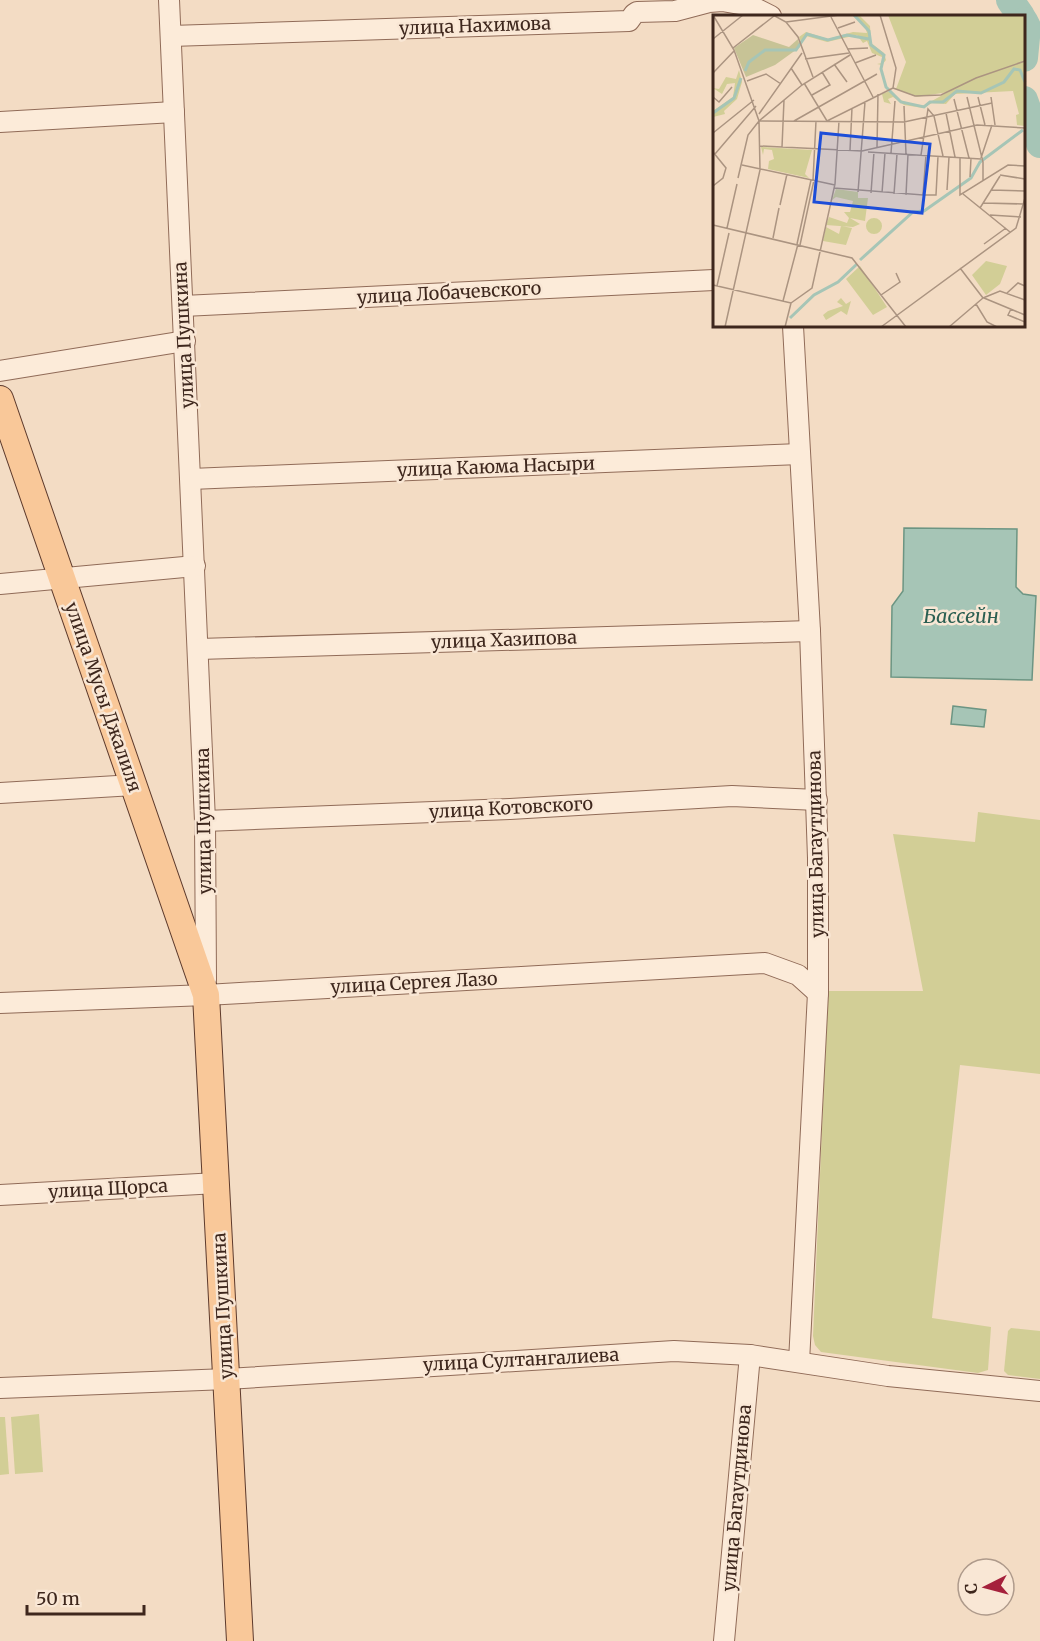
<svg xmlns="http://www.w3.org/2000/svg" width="1040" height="1641" font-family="Merriweather,serif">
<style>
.green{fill:#d2ce96}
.water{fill:#a6c5b6;stroke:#6c9583;stroke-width:1.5}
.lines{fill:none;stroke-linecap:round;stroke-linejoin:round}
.river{stroke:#a6c5b6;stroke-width:28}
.minor-casing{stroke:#906b58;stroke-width:22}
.major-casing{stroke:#5d3a2c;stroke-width:28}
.minor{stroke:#fcebd9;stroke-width:20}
.major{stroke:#f9c899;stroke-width:26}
.labels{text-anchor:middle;stroke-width:5;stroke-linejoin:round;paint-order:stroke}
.street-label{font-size:18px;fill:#3e271d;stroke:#f9e7d5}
.water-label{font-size:20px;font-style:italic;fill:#2b5f52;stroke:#f9e7d5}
.inset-river{fill:none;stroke:#a6c5b6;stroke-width:3}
.inset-road{fill:none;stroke:#ab9481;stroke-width:1.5}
.view{fill:#1d4ed8;fill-opacity:0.15;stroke:#1d4ed8;stroke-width:3}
.inset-edge{fill:none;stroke:#3e271d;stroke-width:3}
</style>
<rect width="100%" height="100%" fill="#f3dcc4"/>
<g class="green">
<polygon points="978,812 1040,820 1040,1074 960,1065 932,1318 991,1327 988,1370 978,1373 821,1352 815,1345 813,1336 828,991 923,991 893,834 975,842"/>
<polygon points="1011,1328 1040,1331 1040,1379 1008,1375 1004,1371 1008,1331"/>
<polygon points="39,1414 43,1472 15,1474 11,1417"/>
<polygon points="0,1417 5,1417 9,1474 0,1475"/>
</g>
<g class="water">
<polygon points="904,528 1017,529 1016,587 1023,594 1036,596 1032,680 891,677 892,606 903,591"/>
<polygon points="953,706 986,710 984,727 951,724"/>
</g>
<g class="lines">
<g class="river">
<polyline points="1010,0 1021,16"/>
<polyline points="1024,21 1027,27 1024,58"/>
<polyline points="1024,100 1040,144"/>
</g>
<defs>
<g id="minor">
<polyline points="169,0 205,821 206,980"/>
<polyline points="171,36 629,21 634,14 637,12 675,11 709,2 722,1 751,6 771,16"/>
<polyline points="0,122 174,112"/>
<polyline points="183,306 714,280"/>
<polyline points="793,326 810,631 818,858 818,993 799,1362"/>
<polyline points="0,371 185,341"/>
<polyline points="191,479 800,454"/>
<polyline points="0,584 195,566"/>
<polyline points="199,649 810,631"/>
<polyline points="0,793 134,785"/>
<polyline points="205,821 510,809 732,796 817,800"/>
<polyline points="0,1003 206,995 765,963 798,975 818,993"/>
<polyline points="0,1195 217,1183"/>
<polyline points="0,1388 227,1379 674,1351 750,1355 888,1376 1040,1391"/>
<polyline points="724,1641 750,1355"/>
</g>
<polyline id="major" points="0,399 206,995 240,1641"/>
</defs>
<use href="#minor" class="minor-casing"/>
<use href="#major" class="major-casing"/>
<use href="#minor" class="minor"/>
<use href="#major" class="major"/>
</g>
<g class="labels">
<g class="street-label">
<text transform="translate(475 26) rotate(-2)" y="6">улица Нахимова</text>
<text transform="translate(449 293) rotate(-3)" y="6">улица Лобачевского</text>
<text transform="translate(184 335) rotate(-93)" y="6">улица Пушкина</text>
<text transform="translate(496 467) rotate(-2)" y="6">улица Каюма Насыри</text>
<text transform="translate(504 640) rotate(-2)" y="6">улица Хазипова</text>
<text transform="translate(103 697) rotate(71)" y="6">улица Мусы Джалиля</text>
<text transform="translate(511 808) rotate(-3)" y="6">улица Котовского</text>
<text transform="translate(204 821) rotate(-91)" y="6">улица Пушкина</text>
<text transform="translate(816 844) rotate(-91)" y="6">улица Багаутдинова</text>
<text transform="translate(414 983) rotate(-3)" y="6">улица Сергея Лазо</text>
<text transform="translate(108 1189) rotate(-3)" y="6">улица Щорса</text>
<text transform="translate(223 1306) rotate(-93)" y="6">улица Пушкина</text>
<text transform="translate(521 1360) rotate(-3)" y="6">улица Султангалиева</text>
<text transform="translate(737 1498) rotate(-85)" y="6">улица Багаутдинова</text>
</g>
<g class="water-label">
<text x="961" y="623">Бассейн</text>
</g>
</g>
<g transform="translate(713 15)">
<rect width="312" height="312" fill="#f3dcc4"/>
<path d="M 139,0 L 146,0 L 157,11 L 158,28 L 171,38 L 173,45 L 169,50 L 164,49 L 169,48 L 169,42 L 159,38 L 154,26 L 150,28 L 144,20 L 114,27 L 93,21 L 88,27 L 86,22 L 93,17 L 115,24 L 140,17 L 154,18 L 151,9 ZM 175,0 L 312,0 L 312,111 L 304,110 L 303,100 L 306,99 L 300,76 L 242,79 L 233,89 L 219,88 L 210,93 L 191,90 L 180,82 L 175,84 L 178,89 L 171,87 L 169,79 L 177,76 L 187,85 L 208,92 L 235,77 L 204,82 L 183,74 L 193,47 ZM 26,55 L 29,67 L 24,84 L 11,96 L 12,99 L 0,102 L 0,96 L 20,82 L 22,68 L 14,69 L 9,79 L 0,73 L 6,74 L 13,62 L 23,64 ZM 48,132 L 99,135 L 92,159 L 96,163 L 55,154 L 56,146 L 61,144 L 59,135 L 51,134 L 50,140 ZM 123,174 L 145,177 L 145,183 L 155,183 L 152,206 L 137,203 L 147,209 L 140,212 L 113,210 L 116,202 L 134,208 L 136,203 L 131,197 L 137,197 L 140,186 L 123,182 L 119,185 ZM153 211a8 8 0 1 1 16 0a8 8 0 1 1-16 0ZM 128,211 L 139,213 L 133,230 L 110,226 L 113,212 L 126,219 ZM 273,246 L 294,251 L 287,269 L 273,280 L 259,260 ZM 147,251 L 174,292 L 160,300 L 133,264 ZM 128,283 L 133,289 L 138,286 L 134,300 L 128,296 L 113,305 L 110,300 L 115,296 L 130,291 L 124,287 Z" fill="#d2ce96"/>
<path d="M 40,20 L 76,32 L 85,24 L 87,32 L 62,50 L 33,62 L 21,33 Z" fill="#c7c396"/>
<path class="inset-river" d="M 141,0 L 156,16 L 158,30 L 171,40 L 168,54 L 173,72 L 188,87 L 211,92 L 217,87 L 230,87 L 244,76 L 268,78 L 291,67 L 301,54 L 307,55 L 312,67M 32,56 L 36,47 L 52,35 L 83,35 L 94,19 L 115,25 L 134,20 L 156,24M 0,98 L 21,83 L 28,63M 147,245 L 200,197 L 211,196 L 258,163 L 267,147 L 310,115M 77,303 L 101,280 L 125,267 L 144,249"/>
<path class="inset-road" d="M 0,0 L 21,35 L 46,106 L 47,155 L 12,312M 60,0 L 73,7 L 85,22 L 100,62M 167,0 L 183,53 L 180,73M 118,2 L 160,82M 73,7 L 126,0M 125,13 L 142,7M 0,24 L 30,0M 20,33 L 61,1M 134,34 L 155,33M 92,44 L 136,38M 142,48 L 163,40M 121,49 L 134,67M 78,53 L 89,70M 0,58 L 21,36M 34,66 L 53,59 L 68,69M 91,68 L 114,106 L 180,73M 180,73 L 202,81 L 228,80 L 263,63 L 312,46M 99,80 L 117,70 L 109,57M 0,82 L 6,87 L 19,72M 254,82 L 270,147 L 270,166M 265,82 L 272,110M 278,82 L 282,110M 241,84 L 256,143M 191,91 L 193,139M 233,98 L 242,142M 46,99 L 89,38M 46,106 L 191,107 L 279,88M 81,106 L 164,59M 0,118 L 41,85M 47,131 L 149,136 L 264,110 L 312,113M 69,132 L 71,85M 164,132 L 165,79M 137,135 L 139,93M 0,137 L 13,153 L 10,163 L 0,171M 155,137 L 268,144M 178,138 L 182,86M 2,139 L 43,91M 208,140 L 215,94 L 221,101 L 230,141M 247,142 L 247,180 L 295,150 L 312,151M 268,143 L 279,110M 29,150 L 122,170M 287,160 L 312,164M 257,162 L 258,143M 25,163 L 35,120 L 46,106 L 89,70 L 137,40M 100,165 L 103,106M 121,173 L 210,180 L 213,140M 234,175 L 236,142M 278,175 L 312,176M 145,177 L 152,87M 158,178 L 161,137M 169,178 L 172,138M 181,179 L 184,139M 250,179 L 297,217M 193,180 L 195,139M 210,180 L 223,180 L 225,141M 270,188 L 310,189M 67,190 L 74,159M 267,193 L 287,161M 277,200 L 308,202M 0,210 L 139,243 L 193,312M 14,213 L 24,169M 60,223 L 66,193M 84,229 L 98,165M 271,229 L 293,213M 87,230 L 101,165M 0,270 L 78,288M 4,271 L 16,218M 294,278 L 305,268 L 312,271M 168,280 L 187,267 L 183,258M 270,283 L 287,276 L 312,285M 271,283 L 312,300M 70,286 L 85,229M 78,288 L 99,273 L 122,169 L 126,106M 263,289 L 274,307 L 284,312M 298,294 L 295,300 L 312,307M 72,312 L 78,288M 168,312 L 303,213 L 312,183M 236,312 L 270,283 L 247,253"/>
<path class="view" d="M 108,118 L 217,129 L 209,198 L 101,187 Z"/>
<rect width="312" height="312" class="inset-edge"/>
</g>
<g transform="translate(986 1587) rotate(264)"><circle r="28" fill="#f9e7d5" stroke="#ae9a8b" stroke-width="1.5"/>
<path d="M0-4.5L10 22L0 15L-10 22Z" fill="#a5213c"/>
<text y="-9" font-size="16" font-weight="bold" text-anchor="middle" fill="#3e271d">С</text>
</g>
<path d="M27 1605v9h117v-9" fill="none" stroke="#3e271d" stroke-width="3"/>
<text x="36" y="1605" font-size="18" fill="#3e271d" stroke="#f9e7d5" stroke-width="4.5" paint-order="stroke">50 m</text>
</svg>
